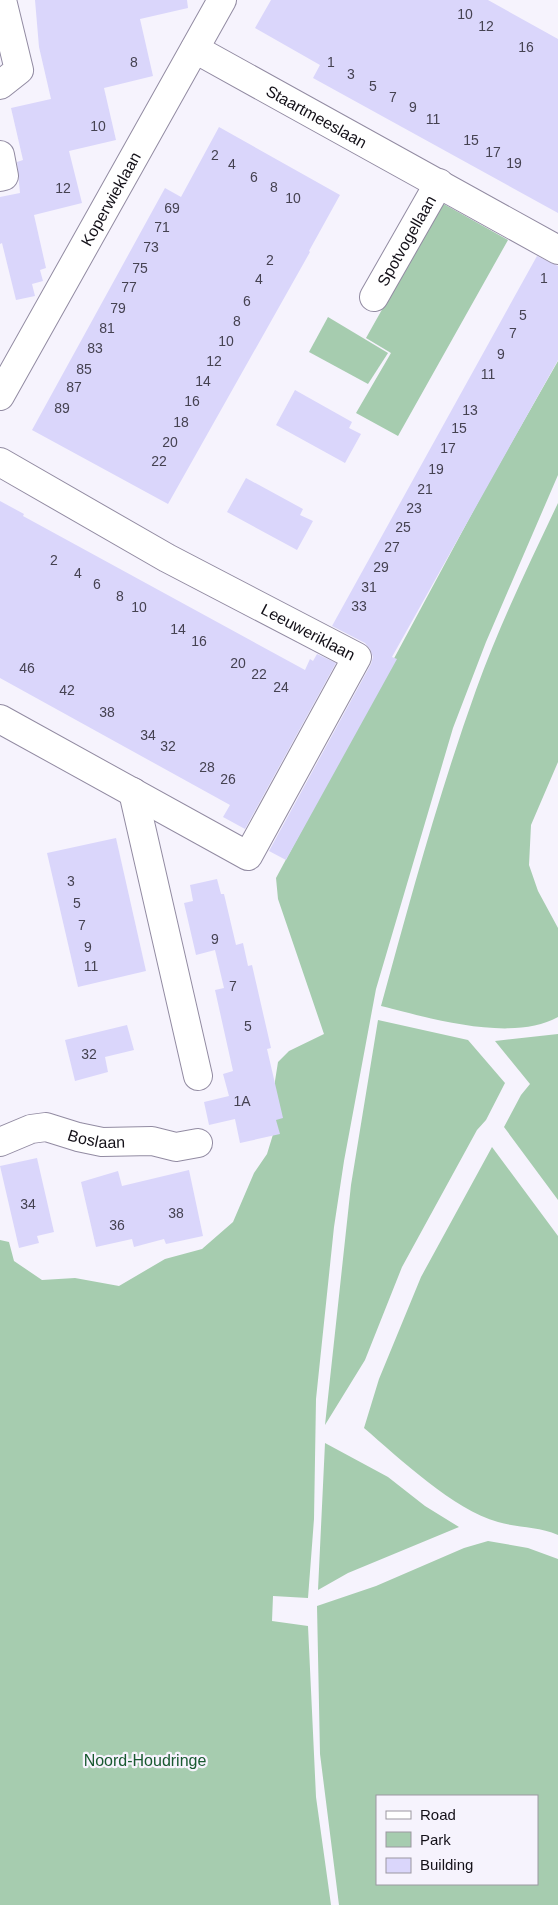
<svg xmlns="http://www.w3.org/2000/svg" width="558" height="1905" font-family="Helvetica,sans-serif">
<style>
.green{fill:#a6ccaf;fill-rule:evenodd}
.building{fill:#dad6fb}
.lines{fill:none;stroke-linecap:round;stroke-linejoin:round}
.minor-casing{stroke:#928ba2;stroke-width:30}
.minor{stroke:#fff;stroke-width:28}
.labels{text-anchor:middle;stroke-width:4.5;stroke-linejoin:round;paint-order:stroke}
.number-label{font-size:14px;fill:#454251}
.street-label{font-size:16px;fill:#131018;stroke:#f6f3fd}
.park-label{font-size:16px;fill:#185930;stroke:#f6f3fd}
</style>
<rect width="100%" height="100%" fill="#f6f3fd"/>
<g class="green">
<polygon points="442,203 508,240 398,436 356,413 391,353 366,338"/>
<polygon points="328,317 388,353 368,384 309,352"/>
<polygon points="558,361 558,475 486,642 453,728 376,989 344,1161 334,1227 316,1399 314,1519 308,1598 273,1596 272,1621 308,1626 316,1797 331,1905 0,1905 0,1240 9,1242 14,1261 42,1280 75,1278 119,1286 165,1259 202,1249 233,1222 254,1173 267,1154 275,1128 275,1081 278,1062 289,1051 324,1034 278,899 276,878 484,491"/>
<path d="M 558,503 L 558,762 L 531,825 L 529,865 L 538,891 L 558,928 L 558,1017 C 511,1043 430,1018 381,1006 C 410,900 439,793 476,690 C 499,626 529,564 558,503 Z"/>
<polygon points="378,1020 468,1040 505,1083 486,1120 477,1130 402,1267 365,1360 325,1425 351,1185"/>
<polygon points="558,1034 558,1200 504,1127 521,1095 530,1084 495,1041"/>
<path d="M 492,1147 L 558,1236 L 558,1535 C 538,1526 518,1528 498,1522 C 454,1510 399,1458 364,1428 L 379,1379 L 421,1277 Z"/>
<polygon points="325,1443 388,1477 425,1506 459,1527 348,1573 318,1590"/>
<path d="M 488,1541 L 528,1548 L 558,1559 L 558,1905 L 339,1905 L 320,1754 L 317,1606 L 376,1586 L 464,1548 ZM 377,1796 L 537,1796 L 537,1884 L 377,1884 Z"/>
</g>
<g class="building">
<polygon points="35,0 187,0 188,8 140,19 153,76 104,88 116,140 69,151 82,203 34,215 46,268 40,270 43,281 32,284 35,296 16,300 2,243 0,244 0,197 20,193 17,162 23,160 11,108 51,99 39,47"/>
<polygon points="271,0 488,0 558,39 558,213 313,78 320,65 255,28"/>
<polygon points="219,127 340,195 309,251 310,252 168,504 32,430 165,188 181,197"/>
<polygon points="537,256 558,266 558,360 392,657 397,659 286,860 269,851 371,664 373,657 370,649 365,643 332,626"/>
<polygon points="295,390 352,422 349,428 361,434 345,463 276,425"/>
<polygon points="246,478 303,509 300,515 313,521 297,550 227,512"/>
<polygon points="0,501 24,514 23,516 305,670 310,659 313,661 317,654 336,663 245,829 223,817 230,805 0,678"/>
<polygon points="116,838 146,971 78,987 47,853"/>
<polygon points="217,879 221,894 224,894 236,945 243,943 248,966 252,965 271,1048 267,1049 283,1118 276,1120 280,1134 240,1143 235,1119 209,1125 204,1102 229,1096 223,1074 233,1071 215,990 224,988 215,950 196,955 184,903 193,901 190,885"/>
<polygon points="127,1025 134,1050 105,1057 108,1072 75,1081 65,1040"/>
<polygon points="37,1158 54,1232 37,1236 39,1243 19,1248 0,1166"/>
<polygon points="189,1170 203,1236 166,1244 164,1239 134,1247 132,1239 96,1247 81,1182 118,1171 122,1186"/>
</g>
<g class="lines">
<defs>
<g id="minor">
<path id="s1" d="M 195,49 L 558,250"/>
<polyline points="0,85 19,70 2,0"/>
<polyline points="0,155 4,176 0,177"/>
<path id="s2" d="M 374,297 L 439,183"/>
<path id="s3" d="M 0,396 L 222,0"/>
<path id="s4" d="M 0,462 L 167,558 L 357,657 L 248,856 L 0,719"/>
<polyline points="133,792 198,1076"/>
<path id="s5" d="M 0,1142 L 31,1129 L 46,1127 L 78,1137 L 102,1142 L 152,1141 L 176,1147 L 198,1143"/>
</g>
</defs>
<use href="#minor" class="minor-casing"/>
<use href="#minor" class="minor"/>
</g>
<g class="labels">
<g class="number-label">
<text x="465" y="19">10</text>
<text x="486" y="31">12</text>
<text x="526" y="52">16</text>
<text x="134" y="67">8</text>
<text x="331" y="67">1</text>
<text x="351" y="79">3</text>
<text x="373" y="91">5</text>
<text x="393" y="102">7</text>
<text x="413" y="112">9</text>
<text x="433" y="124">11</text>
<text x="98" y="131">10</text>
<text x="471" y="145">15</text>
<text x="493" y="157">17</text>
<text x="215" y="160">2</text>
<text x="514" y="168">19</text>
<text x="232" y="169">4</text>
<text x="254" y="182">6</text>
<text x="274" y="192">8</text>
<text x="63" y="193">12</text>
<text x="293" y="203">10</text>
<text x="172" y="213">69</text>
<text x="162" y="232">71</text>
<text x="151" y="252">73</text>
<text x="270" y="265">2</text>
<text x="140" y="273">75</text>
<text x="544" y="283">1</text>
<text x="259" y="284">4</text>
<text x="129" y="292">77</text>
<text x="247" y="306">6</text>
<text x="118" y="313">79</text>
<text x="523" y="320">5</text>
<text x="237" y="326">8</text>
<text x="107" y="333">81</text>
<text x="513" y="338">7</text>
<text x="226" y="346">10</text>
<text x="95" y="353">83</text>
<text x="501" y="359">9</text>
<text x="214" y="366">12</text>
<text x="84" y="374">85</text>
<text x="488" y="379">11</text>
<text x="203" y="386">14</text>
<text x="74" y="392">87</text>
<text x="192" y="406">16</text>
<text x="62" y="413">89</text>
<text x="470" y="415">13</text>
<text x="181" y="427">18</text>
<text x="459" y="433">15</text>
<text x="170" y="447">20</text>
<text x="448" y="453">17</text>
<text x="159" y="466">22</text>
<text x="436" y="474">19</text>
<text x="425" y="494">21</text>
<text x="414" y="513">23</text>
<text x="403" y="532">25</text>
<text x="392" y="552">27</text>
<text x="54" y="565">2</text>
<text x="381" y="572">29</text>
<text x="78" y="578">4</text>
<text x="97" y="589">6</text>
<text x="369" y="592">31</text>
<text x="120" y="601">8</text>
<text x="359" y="611">33</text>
<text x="139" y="612">10</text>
<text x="178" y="634">14</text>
<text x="199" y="646">16</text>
<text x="238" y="668">20</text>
<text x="27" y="673">46</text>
<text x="259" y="679">22</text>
<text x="281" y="692">24</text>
<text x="67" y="695">42</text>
<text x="107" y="717">38</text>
<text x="148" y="740">34</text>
<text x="168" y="751">32</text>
<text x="207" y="772">28</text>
<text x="228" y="784">26</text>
<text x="71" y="886">3</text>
<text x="77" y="908">5</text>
<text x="82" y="930">7</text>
<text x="215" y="944">9</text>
<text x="88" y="952">9</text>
<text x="91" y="971">11</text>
<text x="233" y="991">7</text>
<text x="248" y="1031">5</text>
<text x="89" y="1059">32</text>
<text x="242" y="1106">1A</text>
<text x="28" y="1209">34</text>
<text x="176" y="1218">38</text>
<text x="117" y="1230">36</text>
</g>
<g class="street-label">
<text dy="6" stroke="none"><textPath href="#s1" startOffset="139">Staartmeeslaan</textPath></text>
<text dy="6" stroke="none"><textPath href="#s3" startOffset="226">Koperwieklaan</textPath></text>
<text dy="6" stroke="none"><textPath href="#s2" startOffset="65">Spotvogellaan</textPath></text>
<text dy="6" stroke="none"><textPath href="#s4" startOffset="352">Leeuweriklaan</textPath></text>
<text dy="6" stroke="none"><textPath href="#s5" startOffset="101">Boslaan</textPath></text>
</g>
<g class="park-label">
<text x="145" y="1766">Noord-Houdringe</text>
</g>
</g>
<rect x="376" y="1795" width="162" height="90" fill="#f6f3fd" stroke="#9b98a1"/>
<rect x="386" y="1811" width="25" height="8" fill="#ffffff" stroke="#9b98a1"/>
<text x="420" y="1820" font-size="15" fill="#131018">Road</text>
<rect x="386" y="1832" width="25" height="15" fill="#a6ccaf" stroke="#9b98a1"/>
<text x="420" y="1845" font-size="15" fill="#131018">Park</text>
<rect x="386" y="1858" width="25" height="15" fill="#dad6fb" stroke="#9b98a1"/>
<text x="420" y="1870" font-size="15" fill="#131018">Building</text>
</svg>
